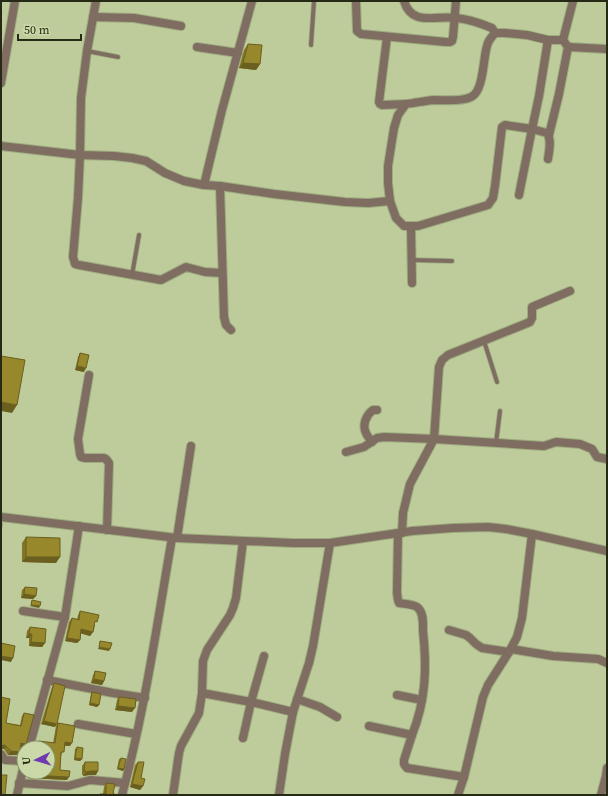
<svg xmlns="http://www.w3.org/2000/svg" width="608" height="796" font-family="'Source Serif 4',serif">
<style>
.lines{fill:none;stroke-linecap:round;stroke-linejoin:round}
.service-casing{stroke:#9fab80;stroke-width:5.5}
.minor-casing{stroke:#9fab80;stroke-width:10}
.tertiary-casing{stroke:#9fab80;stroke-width:10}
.service{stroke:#7e6d60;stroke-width:4}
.minor{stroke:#7e6d60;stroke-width:8}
.tertiary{stroke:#7e6d60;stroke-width:8}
.wall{fill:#827526}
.shaded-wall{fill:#6a5f1f}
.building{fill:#97882c;stroke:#6a5f1f}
</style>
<rect width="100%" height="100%" fill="#becc9b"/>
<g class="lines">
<defs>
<g id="service">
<polyline points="311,45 314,1"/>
<polyline points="87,51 118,57"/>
<polyline points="412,260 452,261"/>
<polyline points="132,275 139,235"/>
<polyline points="484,341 497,382"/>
<polyline points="496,443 500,411"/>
</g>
<g id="minor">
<polyline points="96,1 87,51 81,98 80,155 78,198 73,257 75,264 79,265 161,280 163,279 186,267 205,272 222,273"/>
<polyline points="356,1 357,31 361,34 446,42 450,42 452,41 453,37 456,1"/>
<path d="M 404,1 C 412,27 436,15 456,18 C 468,19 480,23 492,28 L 495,33"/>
<polyline points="93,17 134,18 181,26"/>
<polyline points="387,37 379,102 380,104 382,105 406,104"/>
<polyline points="197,47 238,53"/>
<polyline points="568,47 607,49"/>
<polyline points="1,83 15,1"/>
<polyline points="549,135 559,94 568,47 563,40"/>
<polyline points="204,185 222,110 252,1"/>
<polyline points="220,186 224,317 226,325 231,330"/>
<polyline points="519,195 532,129 539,96 548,40"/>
<path d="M 390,201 L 396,218 L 404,226 L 418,226 L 488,205 L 493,198 L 495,186 L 502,127 L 505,125 L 532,129 L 547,133 C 552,140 549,151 548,159"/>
<polyline points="411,226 412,283"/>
<polyline points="89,375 78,439 80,454 81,457 85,458 104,458 106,459 109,463 107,530"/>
<path d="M 372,442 C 370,439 367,436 366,433 C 362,425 366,415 373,410 L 377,410"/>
<polyline points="346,452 364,447 377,438 384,437 434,439 544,446 556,442 580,444 592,449 597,457 607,459"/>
<path d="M 398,533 L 397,593 L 398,600 L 399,603 C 405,604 413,604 417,607 C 424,612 423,624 423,631 C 427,668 426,700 412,735"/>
<polyline points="402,533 403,513 410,484 434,439 439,367 442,360 448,355 530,322 532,318 532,307 570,291"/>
<polyline points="177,538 191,446"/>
<polyline points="23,611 65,617"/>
<polyline points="449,630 466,635 470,638 476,644 482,648 509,652"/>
<polyline points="511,649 553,656 598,659 607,663"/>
<polyline points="47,680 113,693 145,698"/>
<polyline points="202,693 251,702 293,712"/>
<polyline points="397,695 422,700"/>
<polyline points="297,699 320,707 337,717"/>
<polyline points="78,724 136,734"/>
<polyline points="369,726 412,735 404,760 404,764 407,768 464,777"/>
<polyline points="243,738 251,702 264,656"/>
<polyline points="29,748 65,617 79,526"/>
<polyline points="1,754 5,760 24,761"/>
<polyline points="19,783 68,786 90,780 125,783"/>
<polyline points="17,795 24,765"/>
<path d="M 122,795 C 145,710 157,624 172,538"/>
<polyline points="173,795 179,753 181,746 199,713 202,693 203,661 207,650 230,615 233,608 236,598 243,541"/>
<polyline points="279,795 285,754 293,712 309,663 313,646 330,543"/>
<polyline points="458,795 464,777 483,697 488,685 509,652 517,637 522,618 532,534"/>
<polyline points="601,795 606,776 607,768"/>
</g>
<g id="tertiary">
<path d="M 1,146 L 80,155 L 114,156 L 132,158 L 146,161 L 165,173 L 184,181 L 204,185 L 220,186 L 274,194 L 345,202 L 368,203 L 390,201 L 388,183 L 388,166 L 394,128 L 398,115 L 406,104 C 415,103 424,101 434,100 C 444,100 461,102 471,97 C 484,91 483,58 487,46 C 488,40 492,37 495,33 L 505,33 L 527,35 L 548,40 L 563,40 L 573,1"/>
<polyline points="1,517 177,538 293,543 330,543 412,531 453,528 488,527 506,529 532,534 607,551"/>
</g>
</defs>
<use href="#service" class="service-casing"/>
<use href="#minor" class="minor-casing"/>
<use href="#tertiary" class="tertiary-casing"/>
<use href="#service" class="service"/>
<use href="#minor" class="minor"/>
<use href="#tertiary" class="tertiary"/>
</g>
<g class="wall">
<polygon points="248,44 260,64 256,70 239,68 244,50"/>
<polygon points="80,353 84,372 75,370 78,357"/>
<polygon points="26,537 56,563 22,562 22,543"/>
<polygon points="25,587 36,596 33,599 21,598 22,590"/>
<polygon points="80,611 95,625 93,632 90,636 81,633 80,640 77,643 65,641 69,622 72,618 77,619 78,615"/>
<polygon points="30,627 45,643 42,647 29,646 29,638 26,638 27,631"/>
<polygon points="95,671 104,681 102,685 91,683 93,675"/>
<polygon points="54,683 55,727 41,724 52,687"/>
<polygon points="92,692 99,705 97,707 89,705 91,694"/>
<polygon points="119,697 132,712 115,710 117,700"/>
<polygon points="24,713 26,744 24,748 20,747 17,755 8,755 4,749 1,749 6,723 20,725 22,716"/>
<polygon points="58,723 70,746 64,746 61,756 60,770 67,780 28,778 28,772 48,772 50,767 51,754 48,754 48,748 36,748 36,745 39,741 53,743 56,726"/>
<polygon points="77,747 82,759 80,761 74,760 75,749"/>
<polygon points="121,758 124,769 123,771 117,769 119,759"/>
<polygon points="85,762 96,775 89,775 83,776 83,775 82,775 82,766"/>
<polygon points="138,762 143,786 140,790 130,787 135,765"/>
<polygon points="106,783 114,795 99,795 100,794 103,794 104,787"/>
</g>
<g class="shaded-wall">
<polygon points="243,63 260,64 256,70 239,68"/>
<polygon points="77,366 86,368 84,372 75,370"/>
<polygon points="1,402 17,405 12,413 1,411"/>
<polygon points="26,557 60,557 56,563 22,562"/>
<polygon points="24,594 36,596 33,599 21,598"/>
<polygon points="31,605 40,606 39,608 30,606"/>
<polygon points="81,629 93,632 90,636 79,633"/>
<polygon points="29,634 32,634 29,638 26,638"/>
<polygon points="67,638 80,640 77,643 65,641"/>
<polygon points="31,642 45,643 42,647 29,646"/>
<polygon points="99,647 110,649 109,651 98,649"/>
<polygon points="1,656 13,658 11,662 1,660"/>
<polygon points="94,679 104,681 102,685 91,683"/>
<polygon points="90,703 99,705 97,707 89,705"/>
<polygon points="118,706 135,708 132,712 115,710"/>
<polygon points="44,721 57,724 55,727 41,724"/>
<polygon points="65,742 72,743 70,746 62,745"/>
<polygon points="21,743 26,744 24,748 18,746"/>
<polygon points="4,745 6,746 4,749 1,749 1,746"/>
<polygon points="11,751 20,752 17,755 8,755"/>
<polygon points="48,751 53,751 51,754 48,754"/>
<polygon points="75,758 82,759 80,761 74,760"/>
<polygon points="118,768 124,769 123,771 117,769"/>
<polygon points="91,771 98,771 96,775 89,775 83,776 86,772"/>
<polygon points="30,775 69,777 67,780 28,778"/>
<polygon points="132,784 143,786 140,790 130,787"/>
</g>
<g class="building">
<polygon points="248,44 262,45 260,64 243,63"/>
<polygon points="80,353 89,355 86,368 77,366"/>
<polygon points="1,356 25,360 17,405 1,402"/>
<polygon points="1,523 2,523 1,534"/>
<polygon points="26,537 60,538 60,557 26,557"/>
<polygon points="25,587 37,588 36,596 24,594"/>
<polygon points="32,600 41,602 40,606 31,605"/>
<polygon points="80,611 99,615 97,622 95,621 93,632 81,629 80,640 67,638 72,618 79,620"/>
<polygon points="30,627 46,629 45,643 31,642 32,634 29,634"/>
<polygon points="100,641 112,643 110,649 99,647"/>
<polygon points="1,643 15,646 13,658 1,656"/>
<polygon points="95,671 106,673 104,681 94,679"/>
<polygon points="54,683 65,686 57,724 44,721"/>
<polygon points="92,692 101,694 99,705 90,703"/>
<polygon points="1,697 10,699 6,723 21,726 24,713 34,715 26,744 21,743 20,752 11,751 6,746 4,745 1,746"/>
<polygon points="119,697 136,699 135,708 118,706"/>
<polygon points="58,723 75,726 72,743 65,742 64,752 61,752 60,770 70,771 69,777 30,775 30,772 48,772 48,767 52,767 53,751 48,751 48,748 38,748 39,741 55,743"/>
<polygon points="77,747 83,748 82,759 75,758"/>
<polygon points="121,758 126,759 124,769 118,768"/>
<polygon points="85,762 98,762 98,771 91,771 86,772 86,771 84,771"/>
<polygon points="138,762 144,762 141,778 145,779 143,786 132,784"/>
<polygon points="1,775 7,775 5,795 1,795"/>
<polygon points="106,783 115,784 113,793 114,793 114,795 100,795 100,794 106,794"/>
</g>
<rect width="608" height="796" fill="none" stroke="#252916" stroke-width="4"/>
<g transform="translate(36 760) rotate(265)"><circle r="19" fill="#cbd9a8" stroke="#89936e"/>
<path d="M0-3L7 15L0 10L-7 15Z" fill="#6f3ab0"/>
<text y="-6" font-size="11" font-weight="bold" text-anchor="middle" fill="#252916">U</text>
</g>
<path d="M18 34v6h63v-6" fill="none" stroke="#252916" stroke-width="2"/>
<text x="24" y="34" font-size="12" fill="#252916" stroke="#cbd9a8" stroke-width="3" paint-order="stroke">50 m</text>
</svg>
